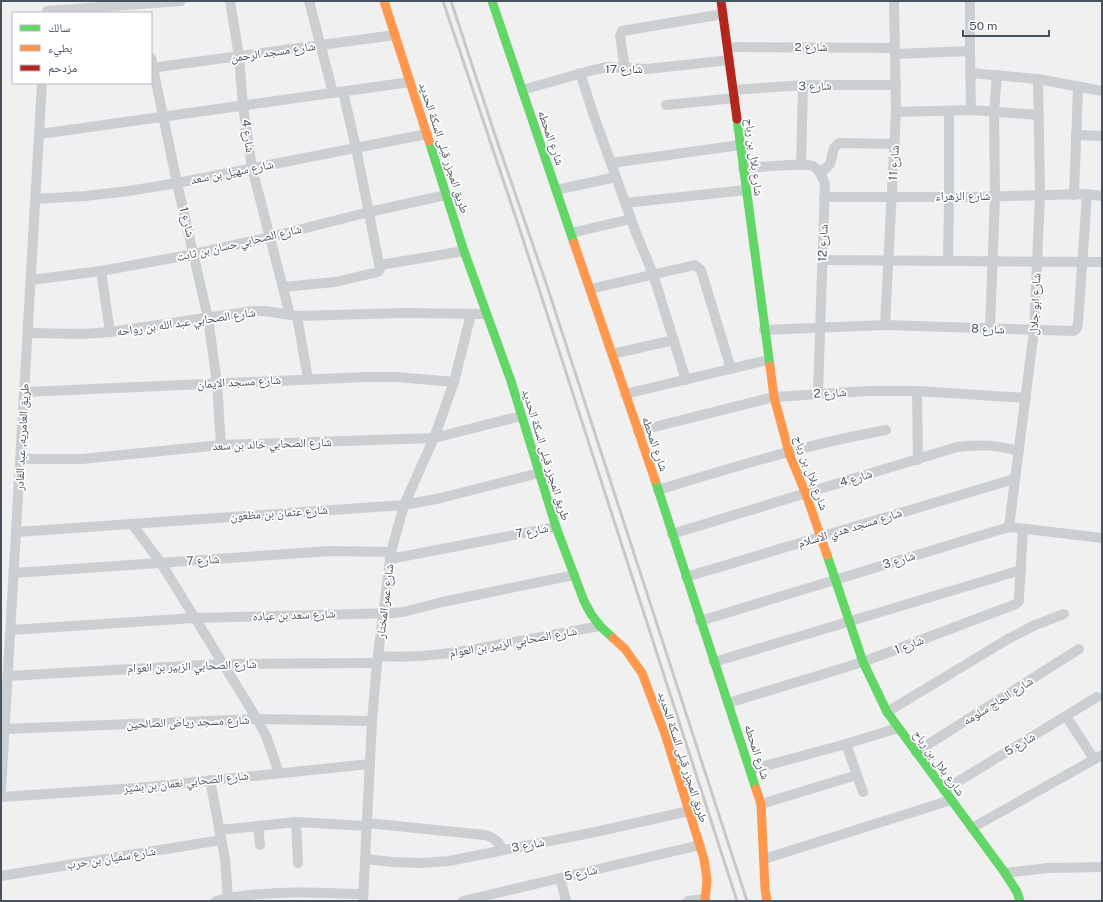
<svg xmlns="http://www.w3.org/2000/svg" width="1103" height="902" font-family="'Public Sans','Noto Naskh Arabic',sans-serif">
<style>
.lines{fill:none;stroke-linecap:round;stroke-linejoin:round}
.street{stroke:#cccfd1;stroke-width:10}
.fast{stroke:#63d668;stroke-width:9}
.slow{stroke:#ff974d;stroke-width:9}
.jam{stroke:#b3261e;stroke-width:9}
.rail{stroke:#c6c8ca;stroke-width:3}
.labels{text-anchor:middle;stroke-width:3.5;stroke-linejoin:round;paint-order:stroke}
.street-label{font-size:12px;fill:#46525e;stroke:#fff}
</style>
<rect width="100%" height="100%" fill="#f1f0f0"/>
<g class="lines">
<g class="street">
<polyline points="230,1 239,56 243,106 252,168 290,315"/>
<polyline points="309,1 333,93"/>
<polyline points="970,1 970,51 971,110"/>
<polyline points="47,11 181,1"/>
<polyline points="728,47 895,48"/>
<polyline points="895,54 970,51"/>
<polyline points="151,58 177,183 208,318 217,383 221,445"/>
<polyline points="151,68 395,35"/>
<polyline points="625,69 620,36 622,31 723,14"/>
<polyline points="580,73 594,116 636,233 653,274 686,380"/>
<polyline points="970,73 1038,79 1102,91"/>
<polyline points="522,90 593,70 608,67 647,69 730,60"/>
<polyline points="734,90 803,85 896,85"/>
<polyline points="666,105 735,98"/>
<polyline points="896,112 971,110 1039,115"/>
<polyline points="40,134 410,82"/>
<polyline points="1076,135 1102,136"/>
<polyline points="611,163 740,145"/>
<polyline points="801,165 803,85"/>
<path d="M 743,168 C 756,168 804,162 813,166 C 820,170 822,177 825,184 L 818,393"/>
<polyline points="821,173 830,164 834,148 839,143 895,144"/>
<polyline points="556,190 616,177"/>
<polyline points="1074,195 1078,87"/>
<polyline points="824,197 968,197 1087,194 1102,196"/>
<polyline points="36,199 85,196 129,191 177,183 427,134"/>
<polyline points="625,203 746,190"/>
<polyline points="571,233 631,219"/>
<polyline points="822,260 1102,262"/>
<polyline points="948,261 949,197 949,111"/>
<polyline points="380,265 464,251"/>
<polyline points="101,271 110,332"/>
<polyline points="31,280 101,271 194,254 270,237 369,212 446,195"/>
<polyline points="283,287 335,282 378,272 380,269 356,148 343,92"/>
<polyline points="590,289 695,265 701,270 731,369"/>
<polyline points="297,316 308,379"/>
<polyline points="885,325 896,112 894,1"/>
<polyline points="990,329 995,196 994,112 997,75"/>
<polyline points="764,330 885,325 1074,331 1077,328 1078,324 1087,194"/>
<polyline points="28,333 83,334 110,332 253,311 265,311 297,316 403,313 486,314"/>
<polyline points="612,354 674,340"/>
<polyline points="917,391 918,460"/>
<polyline points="25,392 365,377 396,377 454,382"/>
<polyline points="625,394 768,360"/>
<polyline points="638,431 774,397 868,391 917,391 1026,398"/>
<polyline points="21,459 82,459 221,445 434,438 521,416"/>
<path d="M 658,490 C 734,467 808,444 886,430"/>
<polyline points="132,524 161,563 257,719 266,736 279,773"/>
<polyline points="1009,527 1034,330 1040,195 1038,79"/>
<polyline points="17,532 404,505 441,498 539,473"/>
<path d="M 672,534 L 957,447 C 980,444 996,445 1019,451"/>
<polyline points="390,559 556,527"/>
<polyline points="14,573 330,551 391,552"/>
<polyline points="686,577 1014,479"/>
<polyline points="700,621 1009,527 1102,538"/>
<polyline points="11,630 195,618 393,613 403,612 442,602 574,575"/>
<path d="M 378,656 C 421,659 461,652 503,644 C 536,638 568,632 600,626"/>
<polyline points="714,662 1021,570"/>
<polyline points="8,676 220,664 377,663"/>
<polyline points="728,703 863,662 1016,604 1019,601 1019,597 1023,529"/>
<polyline points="887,712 1008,639 1035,625 1064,614"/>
<polyline points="1066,716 1094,759"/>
<polyline points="5,729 257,719 372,721"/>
<polyline points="846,744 863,792"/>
<polyline points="916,752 1079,649"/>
<polyline points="750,770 846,744 898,728"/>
<polyline points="210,780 225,859 228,898"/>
<polyline points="1,790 42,83"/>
<polyline points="944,790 1097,697"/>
<polyline points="1,797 137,788 370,764"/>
<polyline points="761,804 857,775"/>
<polyline points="296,822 298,863"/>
<path d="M 367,823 L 485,835 C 495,838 499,842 503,850"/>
<polyline points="258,826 260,845"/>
<polyline points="972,828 1102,755"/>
<polyline points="219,830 296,822 367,826"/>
<polyline points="365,859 393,862 421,863 449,861 600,831 689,811"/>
<polyline points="764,859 951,800"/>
<polyline points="1005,873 1048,868 1102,867"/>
<polyline points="1,876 221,840"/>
<polyline points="560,878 566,901"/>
<path d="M 216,901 C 264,889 315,893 363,894"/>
<polyline points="363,901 372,721 377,663 391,552 404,505 434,438 454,382 471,314"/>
<polyline points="463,901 700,845"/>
<polyline points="688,901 705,899"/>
</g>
<g class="fast">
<polyline points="492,1 574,243"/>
<polyline points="737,119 770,366"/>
<polyline points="429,141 464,251 511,381 556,527 584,601 591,614 600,626 613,638"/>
<polyline points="655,480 756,789"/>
<polyline points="827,555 863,662 887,712 1005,873 1017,892 1020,901"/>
</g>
<g class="slow">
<polyline points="384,1 429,141"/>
<polyline points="574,243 655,480"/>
<polyline points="770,366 774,397 790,456 806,494 827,555"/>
<polyline points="613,638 625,649 642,673 665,734 704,859 707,880 705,901"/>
<polyline points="756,789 761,804 765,889 767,901"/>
</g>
<polyline class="jam" points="721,1 737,119"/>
<g class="rail">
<polyline points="443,1 518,224 737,901"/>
<polyline points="451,1 495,135 547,286 747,901"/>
</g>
</g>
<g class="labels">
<g class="street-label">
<text x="811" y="51">شارع 2</text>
<text transform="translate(273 52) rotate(-8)" y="4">شارع مسجد الرحمن</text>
<text x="624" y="73">شارع 17</text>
<text transform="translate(815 86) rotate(-1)" y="4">شارع 3</text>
<text transform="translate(248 136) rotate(82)" y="4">شارع 4</text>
<text transform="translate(551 138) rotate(71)" y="4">شارع المحطه</text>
<text transform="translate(444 148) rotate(72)" y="4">طريق المجزر قبلى السكة الحديد</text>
<text transform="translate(754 157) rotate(83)" y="4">شارع بلال بن رباح</text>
<text transform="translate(894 163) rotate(-87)" y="4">شارع 11</text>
<text transform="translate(232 172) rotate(-11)" y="4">شارع سهيل بن سعد</text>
<text x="963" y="200">شارع الزهراء</text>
<text transform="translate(187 222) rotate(76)" y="4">شارع 1</text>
<text transform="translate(239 243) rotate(-13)" y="4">شارع الصحابي حسان بن ثابت</text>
<text transform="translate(823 243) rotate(-88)" y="4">شارع 12</text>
<text transform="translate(1035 304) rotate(-87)" y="4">شارع ابو جلال</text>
<text transform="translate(186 322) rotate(-8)" y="4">شارع الصحابي عبد الله بن رواحه</text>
<text transform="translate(988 329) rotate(2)" y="4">شارع 8</text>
<text transform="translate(239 382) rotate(-3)" y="4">شارع مسجد الايمان</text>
<text transform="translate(830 393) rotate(-3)" y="4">شارع 2</text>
<text transform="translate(22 437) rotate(-87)" y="4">طريق العامريه, عبد القادر</text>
<text transform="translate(272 444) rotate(-2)" y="4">شارع الصحابي خالد بن سعد</text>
<text transform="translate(655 444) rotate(71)" y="4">شارع المحطه</text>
<text transform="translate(546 455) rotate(73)" y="4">طريق المجزر قبلى السكة الحديد</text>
<text transform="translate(811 473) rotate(70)" y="4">شارع بلال بن رباح</text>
<text transform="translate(856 478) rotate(-17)" y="4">شارع 4</text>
<text transform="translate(279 513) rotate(-4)" y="4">شارع عثمان بن مظعون</text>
<text transform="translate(850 528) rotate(-17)" y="4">شارع مسجد هدي الاسلام</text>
<text transform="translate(532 531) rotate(-11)" y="4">شارع 7</text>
<text transform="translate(203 560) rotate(-4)" y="4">شارع 7</text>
<text transform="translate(899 560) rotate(-17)" y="4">شارع 3</text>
<text transform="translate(385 601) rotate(-83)" y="4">شارع عمر المختار</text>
<text transform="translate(294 615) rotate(-2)" y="4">شارع سعد بن عباده</text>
<text transform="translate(513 642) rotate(-10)" y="4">شارع الصحابي الزبير بن العوام</text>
<text transform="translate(909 645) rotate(-21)" y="4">شارع 1</text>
<text transform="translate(192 666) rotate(-2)" y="4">شارع الصحابي الزبير بن العوام</text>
<text transform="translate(998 701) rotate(-32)" y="4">شارع الحاج سلومه</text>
<text transform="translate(188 722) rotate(-2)" y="4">شارع مسجد رياض الصالحين</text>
<text transform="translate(1020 744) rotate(-31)" y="4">شارع 5</text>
<text transform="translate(757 752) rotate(72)" y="4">شارع المحطه</text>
<text transform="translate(683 757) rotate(72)" y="4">طريق المجزر قبلى السكة الحديد</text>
<text transform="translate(939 763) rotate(54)" y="4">شارع بلال بن رباح</text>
<text transform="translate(186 782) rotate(-6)" y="4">شارع الصحابي نعمان بن بشير</text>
<text transform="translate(528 845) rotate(-11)" y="4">شارع 3</text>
<text transform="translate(111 858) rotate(-9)" y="4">شارع سفيان بن حرب</text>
<text transform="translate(581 873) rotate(-13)" y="4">شارع 5</text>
</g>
</g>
<rect width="1103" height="902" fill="none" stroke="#46525e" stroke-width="4"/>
<rect x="12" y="12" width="140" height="72" fill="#ffffff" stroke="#b5babf"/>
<rect x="20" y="25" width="20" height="6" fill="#63d668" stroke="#b5babf"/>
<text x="48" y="32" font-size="12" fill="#46525e">سالك</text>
<rect x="20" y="45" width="20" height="6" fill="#ff974d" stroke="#b5babf"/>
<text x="48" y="52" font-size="12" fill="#46525e">بطيء</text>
<rect x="20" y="65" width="20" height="6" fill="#b3261e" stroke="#b5babf"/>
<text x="48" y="72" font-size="12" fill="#46525e">مزدحم</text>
<path d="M963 30v6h86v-6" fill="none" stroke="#46525e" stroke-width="2"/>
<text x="969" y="30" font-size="12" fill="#46525e" stroke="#ffffff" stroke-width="3" paint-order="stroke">50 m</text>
</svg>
